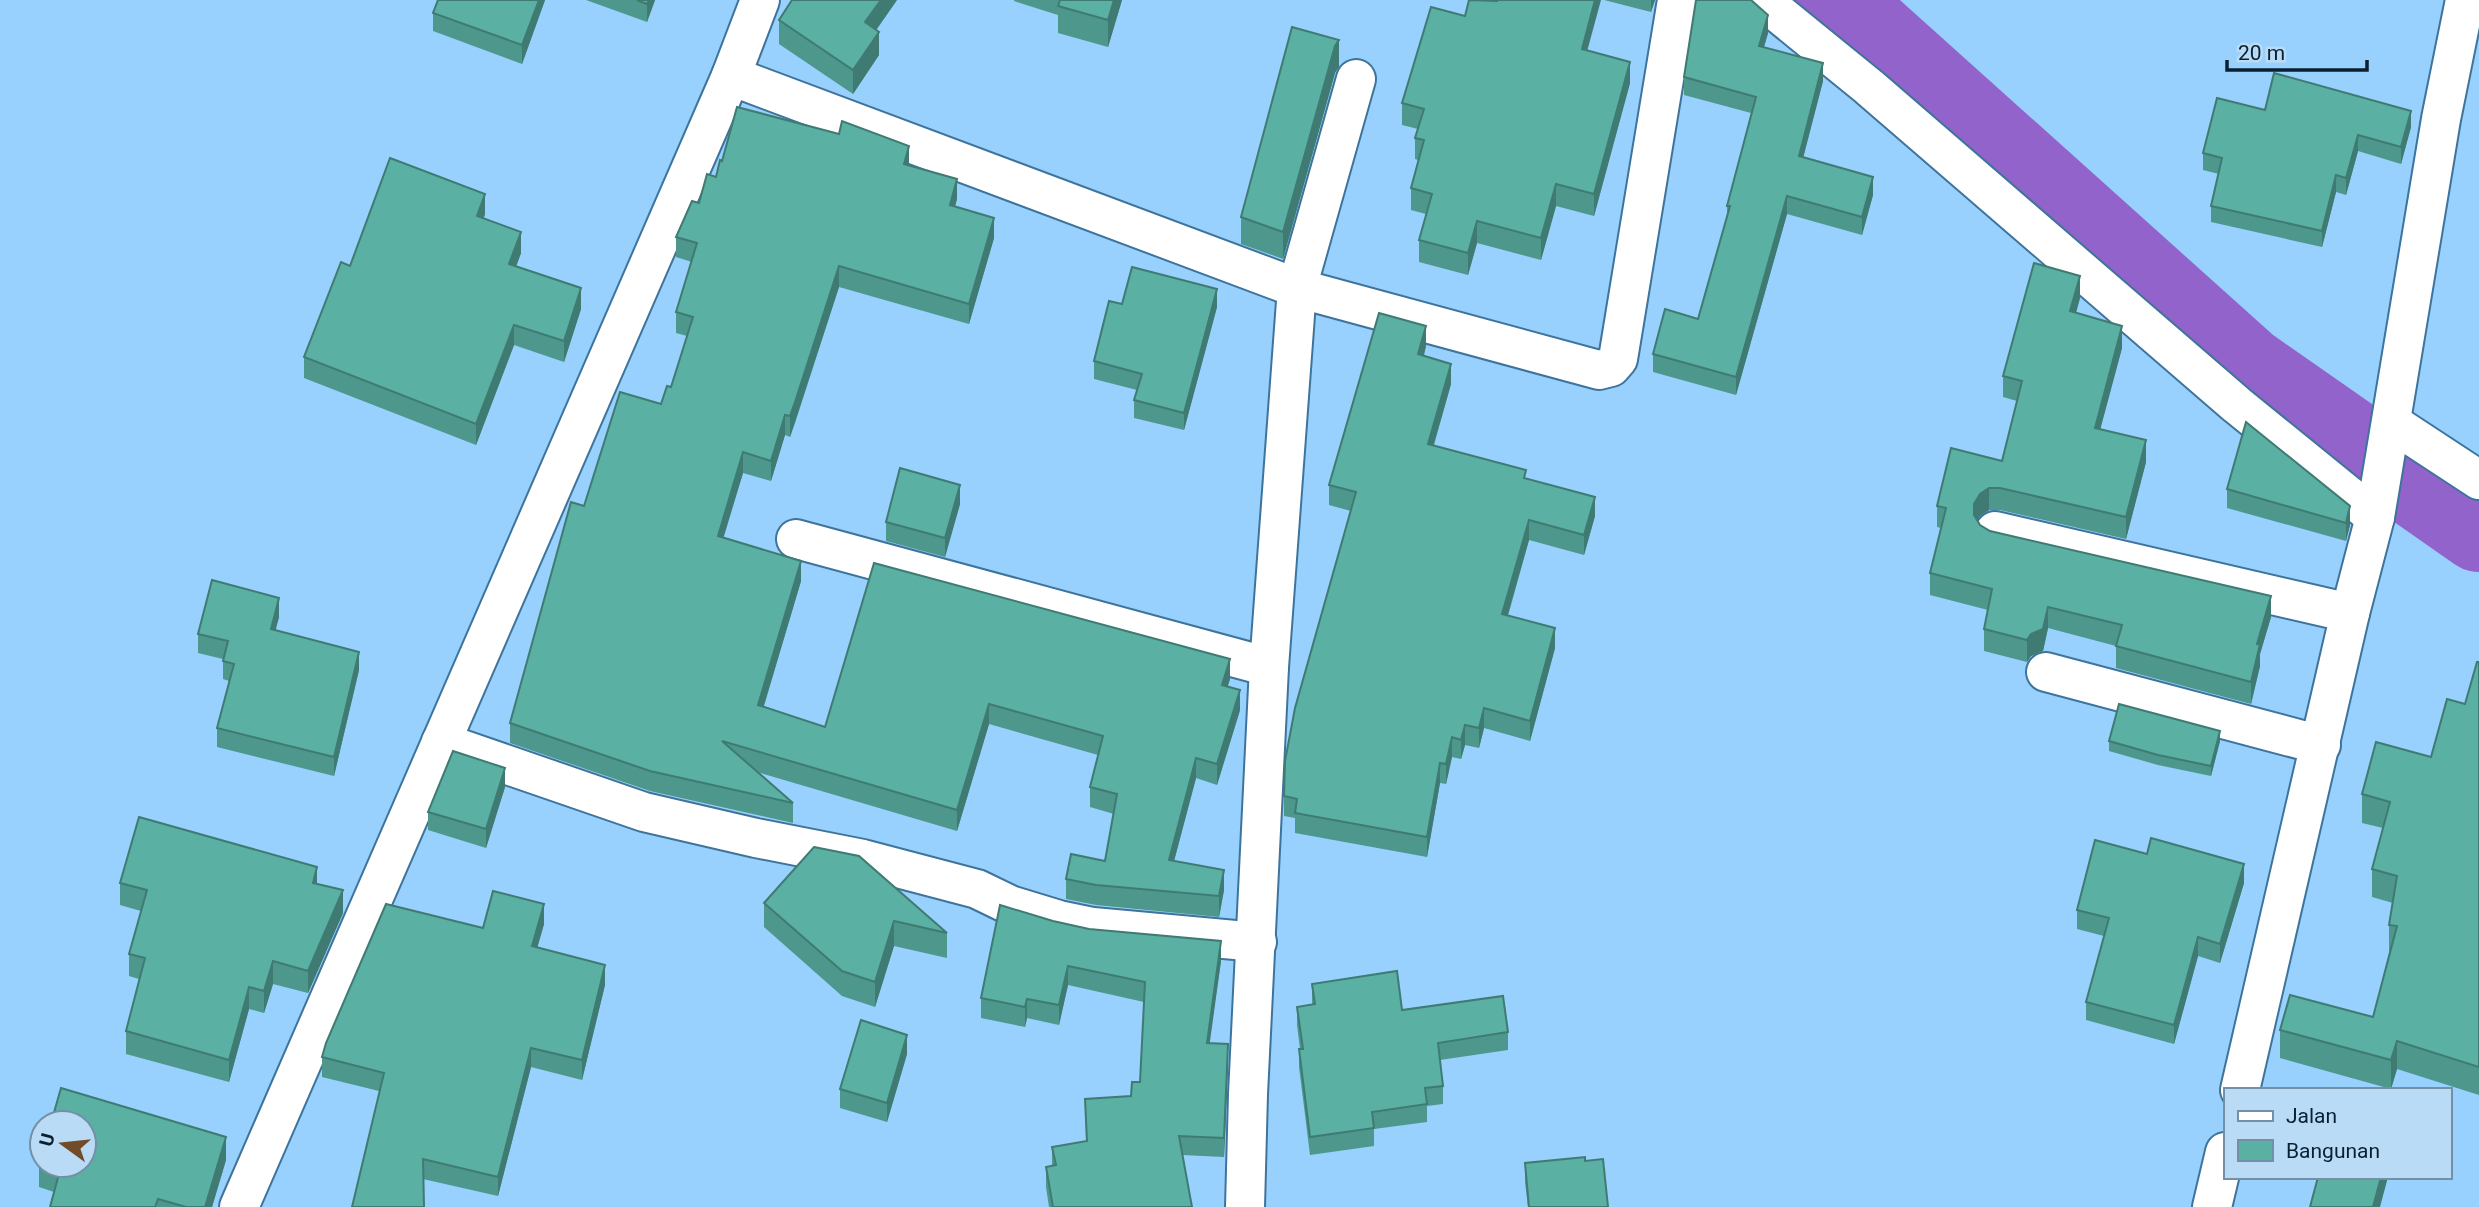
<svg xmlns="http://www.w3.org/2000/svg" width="2479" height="1207" font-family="Roboto,sans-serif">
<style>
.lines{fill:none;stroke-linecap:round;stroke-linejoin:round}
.river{stroke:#9263cb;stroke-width:84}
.minor-casing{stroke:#3e749c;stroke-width:42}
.minor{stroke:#fff;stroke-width:38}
.wall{fill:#4d978c}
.shaded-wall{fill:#3f7b72}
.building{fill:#5ab0a3;stroke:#3f7b72;stroke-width:2}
</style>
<rect width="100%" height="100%" fill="#98d1fd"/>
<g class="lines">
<polyline class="river" points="1837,0 2247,368 2479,530"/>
<defs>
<g id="minor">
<polyline points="1762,0 1869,87 2237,405 2375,517"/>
<polyline points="731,76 1297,288 1599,370 1611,367 1618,359 1677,0"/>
<polyline points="2392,423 2479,480"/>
<polyline points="1995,531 2350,613"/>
<polyline points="796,539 1269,667"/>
<polyline points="2046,672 2321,745"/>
<polyline points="441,742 644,812 756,838 863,859 977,889 1010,905 1059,920 1093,927 1257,942"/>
<polyline points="2240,1090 2350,613 2375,517 2441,119 2465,0"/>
<polyline points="239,1207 731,76 760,0"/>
<polyline points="1245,1207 1248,1094 1269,667 1297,288 1356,79"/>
<polyline points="2212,1207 2225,1152"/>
</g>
</defs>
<use href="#minor" class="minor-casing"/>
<use href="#minor" class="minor"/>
</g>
<g class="wall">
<polygon points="545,0 522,64 433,31 433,13"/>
<polygon points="586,0 655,0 647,22"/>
<polygon points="897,0 876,30 879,55 853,94 779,44 779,20"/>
<polygon points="1014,0 1122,0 1108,47 1058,33 1058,15 1014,1"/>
<polygon points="1604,0 1655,0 1651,12"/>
<polygon points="1497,1 1587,50 1630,83 1594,216 1556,206 1541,260 1477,243 1468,275 1419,262 1419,240 1426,214 1411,210 1411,188 1418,160 1415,159 1415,138 1418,129 1402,125 1402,103 1465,16"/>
<polygon points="1768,33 1764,47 1823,81 1803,157 1873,195 1862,235 1787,214 1736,395 1653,372 1653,354 1698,319 1727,217 1727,206 1751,113 1684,95 1684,77"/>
<polygon points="1339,67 1335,73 1283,259 1241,244 1241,217"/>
<polygon points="2265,110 2411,127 2401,164 2358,151 2346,195 2336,192 2322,247 2211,222 2211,206 2219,174 2203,170 2203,153"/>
<polygon points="909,165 957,199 955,206 994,238 969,324 839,287 795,423 790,437 785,435 771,481 743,473 723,537 801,581 764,706 825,727 874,563 1230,679 1227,687 1240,710 1217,785 1196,778 1174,861 1224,890 1219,917 1096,905 1066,899 1066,879 1105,861 1114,814 1090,807 1090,787 1098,755 989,724 957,831 757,772 793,803 793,823 650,791 510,743 510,723 584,506 661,404 671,387 687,336 676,333 676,312 692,262 676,257 676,237 716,177"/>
<polygon points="485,214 484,218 521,253 516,267 581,309 564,362 514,345 476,445 304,378 304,357 350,266"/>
<polygon points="2080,298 2076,313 2122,348 2100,429 2146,462 2126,539 2000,510 1989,510 1980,516 1977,520 1980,525 1990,531 2271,617 2260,654 2260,666 2251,704 2116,668 2116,646 2048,628 2043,651 2031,656 2027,662 1984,651 1984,629 1988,610 1930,595 1930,573 1941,528 1937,527 1937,506 2002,461 2017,401 2003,397 2003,376"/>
<polygon points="1122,304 1217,307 1184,430 1134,418 1134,400 1137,390 1094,379 1094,361"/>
<polygon points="1426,346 1424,356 1451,384 1434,445 1526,478 1595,516 1584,555 1529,540 1508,616 1555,648 1530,741 1484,728 1479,748 1465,745 1461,759 1452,757 1446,784 1440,783 1427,857 1295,833 1295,818 1284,816 1284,796 1351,511 1329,505 1329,485"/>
<polygon points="2246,422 2350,525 2346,541 2227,508 2227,489"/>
<polygon points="960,504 945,557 886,541 886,522"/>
<polygon points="279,617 275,630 359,670 334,776 217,747 217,728 229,681 223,679 223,659 198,653 198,634"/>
<polygon points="2479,662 2479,1095 2397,1069 2391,1089 2280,1058 2280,1030 2373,1017 2389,953 2389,925 2393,903 2372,897 2372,869 2383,828 2362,823 2362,794 2431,757 2465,704"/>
<polygon points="2109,741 2220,741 2211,776 2158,765 2109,751"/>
<polygon points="505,787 486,848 428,830 428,812"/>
<polygon points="814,847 947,933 947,958 894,946 875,1007 842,996 764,927 764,903"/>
<polygon points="120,883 317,884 343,913 308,993 273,984 264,1013 249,1009 229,1082 126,1054 126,1031 139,979 129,976 129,954 141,911 120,905"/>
<polygon points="2244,883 2220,963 2198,956 2174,1044 2086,1020 2086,1002 2104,936 2077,929 2077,910"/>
<polygon points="1053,921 1221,961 1209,1043 1228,1064 1224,1157 1182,1155 1192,1207 1049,1207 1046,1187 1046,1167 1052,1166 1052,1147 1086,1141 1085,1099 1131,1096 1140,1082 1144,1002 1068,985 1059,1025 1027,1018 1025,1027 981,1018 981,998"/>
<polygon points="544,924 537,948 605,985 582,1080 531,1067 498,1196 423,1179 379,1091 322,1077 322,1057 483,928"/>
<polygon points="1312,984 1402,1010 1508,1032 1508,1050 1440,1060 1443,1086 1443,1104 1427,1106 1427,1122 1374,1129 1374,1146 1310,1155 1299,1067 1299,1049 1300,1049 1297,1025 1297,1007 1312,1004"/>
<polygon points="907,1054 887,1122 840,1108 840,1089"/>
<polygon points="226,1160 212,1207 50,1207 54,1192 39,1187 39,1164"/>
<polygon points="1585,1161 1608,1207 1528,1207 1525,1182 1525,1163"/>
</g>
<g class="shaded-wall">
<polygon points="539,0 545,0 522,64 522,45"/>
<polygon points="649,0 655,0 647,22 647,4"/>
<polygon points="881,0 897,0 865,46 865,22"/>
<polygon points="1114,0 1122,0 1108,47 1108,20"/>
<polygon points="1595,0 1601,0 1582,70 1582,49"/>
<polygon points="1651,0 1655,0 1651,12"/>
<polygon points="1768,15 1768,33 1759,64 1759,46"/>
<polygon points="879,32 879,55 853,94 853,70"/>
<polygon points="1339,40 1339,67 1335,73 1283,259 1283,232 1335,46"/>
<polygon points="1630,62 1630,83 1594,216 1594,194"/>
<polygon points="1823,63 1823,81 1799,174 1799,156"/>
<polygon points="2411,111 2411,127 2401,164 2401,147"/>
<polygon points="2358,135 2358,151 2346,195 2346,178"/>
<polygon points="909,146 909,166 904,164"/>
<polygon points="2336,175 2336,192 2322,247 2322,231"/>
<polygon points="1873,177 1873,195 1862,235 1862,217"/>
<polygon points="957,179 957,199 950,225 950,205"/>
<polygon points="1556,184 1556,206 1541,260 1541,238"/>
<polygon points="485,194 485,214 477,236 477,216"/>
<polygon points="1787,196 1787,214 1736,395 1736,377"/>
<polygon points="994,218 994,238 969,324 969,304"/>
<polygon points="1477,221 1477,243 1468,275 1468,253"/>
<polygon points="521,232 521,253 509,285 509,264"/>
<polygon points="839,266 839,287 790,437 790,416"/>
<polygon points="2080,276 2080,298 2070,333 2070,311"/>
<polygon points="581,288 581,309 564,362 564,341"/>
<polygon points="1217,289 1217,307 1184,430 1184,413"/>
<polygon points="514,325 514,345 476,445 476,424"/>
<polygon points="1426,326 1426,346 1418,374 1418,354"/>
<polygon points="2122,326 2122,348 2095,449 2095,428"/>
<polygon points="1451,364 1451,384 1428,464 1428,444"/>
<polygon points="785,415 785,435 771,481 771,461"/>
<polygon points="2146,440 2146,462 2126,539 2126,517"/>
<polygon points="743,452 743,473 718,556 718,536"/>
<polygon points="960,485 960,504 945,557 945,538"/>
<polygon points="1989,488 1989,510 1980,516 1974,525 1974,504 1980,494"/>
<polygon points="1595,497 1595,516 1584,555 1584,535"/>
<polygon points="2350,506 2350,525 2346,541 2346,523"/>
<polygon points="1529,520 1529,540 1502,634 1502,614"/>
<polygon points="801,561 801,581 758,725 758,705"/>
<polygon points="2271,596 2271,617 2260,654 2260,666 2251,704 2251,682 2257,644"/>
<polygon points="279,598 279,617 271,648 271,629"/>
<polygon points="2048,607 2048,628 2043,651 2031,656 2027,662 2027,640"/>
<polygon points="1555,628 1555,648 1530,741 1530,721"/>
<polygon points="359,652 359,670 334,776 334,757"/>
<polygon points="1230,659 1230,679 1222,706 1222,685"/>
<polygon points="1240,690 1240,710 1217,785 1217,764"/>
<polygon points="989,704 989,724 957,831 957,810"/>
<polygon points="1484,708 1484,728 1479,748 1479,728"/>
<polygon points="1465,725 1465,745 1461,759 1461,740"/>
<polygon points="2220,731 2220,741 2211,776 2211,766"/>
<polygon points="1452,737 1452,757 1446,784 1446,764"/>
<polygon points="1196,758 1196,778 1169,880 1169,860"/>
<polygon points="1440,763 1440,783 1427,857 1427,837"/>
<polygon points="505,768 505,787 486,848 486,829"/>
<polygon points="2244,864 2244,883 2220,963 2220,944"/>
<polygon points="317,867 317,889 313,883"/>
<polygon points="1224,870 1224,890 1219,917 1219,896"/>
<polygon points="343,890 343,913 308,993 308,971"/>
<polygon points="544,904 544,924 532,966 532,946"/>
<polygon points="894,921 894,946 875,1007 875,982"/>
<polygon points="2198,937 2198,956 2174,1044 2174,1025"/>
<polygon points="1221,941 1221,961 1207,1063 1207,1043"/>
<polygon points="273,961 273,984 264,1013 264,991"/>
<polygon points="605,965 605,985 582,1080 582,1060"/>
<polygon points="1068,966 1068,985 1059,1025 1059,1005"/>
<polygon points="249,987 249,1009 229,1082 229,1060"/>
<polygon points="1027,999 1027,1018 1025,1027 1025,1007"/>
<polygon points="907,1035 907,1054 887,1122 887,1103"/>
<polygon points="2397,1041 2397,1069 2391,1089 2391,1060"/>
<polygon points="1228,1044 1228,1064 1224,1157 1224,1138"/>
<polygon points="531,1048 531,1067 498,1196 498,1177"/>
<polygon points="226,1137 226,1160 212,1207 205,1207"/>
<polygon points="2381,1177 2388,1177 2380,1207 2373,1207"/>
</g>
<g class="building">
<polygon points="438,0 539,0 522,45 433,13"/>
<polygon points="637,0 649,0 647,4"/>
<polygon points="792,0 881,0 865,22 879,32 853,70 779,20"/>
<polygon points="1060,0 1114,0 1108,20 1058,6"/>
<polygon points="1469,0 1497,1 1498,0 1595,0 1582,49 1630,62 1594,194 1556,184 1541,238 1477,221 1468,253 1419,240 1432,194 1411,188 1424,140 1415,138 1424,109 1402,103 1431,7 1465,16"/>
<polygon points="1696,0 1751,0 1768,15 1759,46 1823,63 1799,156 1873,177 1862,217 1787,196 1736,377 1653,354 1665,309 1698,319 1730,206 1727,206 1756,97 1684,77"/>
<polygon points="1292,27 1339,40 1335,46 1283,232 1241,217"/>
<polygon points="2274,73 2411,111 2401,147 2358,135 2346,178 2336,175 2322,231 2211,206 2222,158 2203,153 2217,98 2265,110"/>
<polygon points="737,107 839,134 842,121 909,146 904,164 957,179 950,205 994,218 969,304 839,266 795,402 790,416 785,415 771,461 743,452 718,536 801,561 758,705 825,727 874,563 1230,659 1222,685 1240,690 1217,764 1196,758 1169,860 1224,870 1219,896 1096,885 1066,879 1071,854 1105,861 1117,794 1090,787 1103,736 989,704 957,810 722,741 793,803 650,771 510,723 571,502 584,506 620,392 661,404 667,386 671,387 693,317 676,312 697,243 676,237 692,201 699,203 707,174 716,177 720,160 722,161"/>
<polygon points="390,158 485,194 477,216 521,232 509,264 581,288 564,341 514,325 476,424 304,357 341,262 350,266"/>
<polygon points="2034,263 2080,276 2070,311 2122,326 2095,428 2146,440 2126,517 2000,488 1989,488 1980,494 1974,504 1974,515 1980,525 1990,531 2271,596 2257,644 2260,644 2251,682 2116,646 2122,625 2048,607 2043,629 2031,634 2027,640 1984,629 1992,589 1930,573 1946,508 1937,506 1951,448 2002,461 2022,381 2003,376"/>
<polygon points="1132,267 1217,289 1184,413 1134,400 1142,374 1094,361 1109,301 1122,304"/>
<polygon points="1379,313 1426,326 1418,354 1451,364 1428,444 1526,470 1524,478 1595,497 1584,535 1529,520 1502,614 1555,628 1530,721 1484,708 1479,728 1465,725 1461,740 1452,737 1446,764 1440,763 1427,837 1295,813 1297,799 1284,796 1285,761 1295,708 1356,492 1329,485"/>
<polygon points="2246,422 2350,506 2346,523 2227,489"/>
<polygon points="900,468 960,485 945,538 886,522"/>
<polygon points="212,580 279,598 271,629 359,652 334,757 217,728 234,664 223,661 228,641 198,634"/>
<polygon points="2477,662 2479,662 2479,1067 2397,1041 2391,1060 2280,1030 2290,995 2373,1017 2397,926 2389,925 2397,876 2372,869 2390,802 2362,794 2376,742 2431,757 2447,699 2465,704"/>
<polygon points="2119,704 2220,731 2211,766 2158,755 2109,741"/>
<polygon points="453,751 505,768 486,829 428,812"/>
<polygon points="139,817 317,867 313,883 343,890 308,971 273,961 264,991 249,987 229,1060 126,1031 145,958 129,954 147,890 120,883"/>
<polygon points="2151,838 2244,864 2220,944 2198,937 2174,1025 2086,1002 2109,918 2077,910 2095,840 2147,854"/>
<polygon points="814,847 859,856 947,933 894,921 875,982 842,971 764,903"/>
<polygon points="493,891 544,904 532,946 605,965 582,1060 531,1048 498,1177 423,1159 424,1207 352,1207 384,1073 322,1057 326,1043 386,904 483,928"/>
<polygon points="1000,905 1053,921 1089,929 1221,941 1207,1043 1228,1044 1224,1138 1179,1136 1192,1207 1053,1207 1046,1167 1056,1165 1052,1147 1087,1141 1085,1099 1131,1096 1132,1082 1140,1082 1145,982 1068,966 1059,1005 1027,999 1025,1007 981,998"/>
<polygon points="1397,971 1402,1010 1503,996 1508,1032 1438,1043 1443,1086 1425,1088 1427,1104 1372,1112 1374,1128 1310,1137 1299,1049 1303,1049 1297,1007 1315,1004 1312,984"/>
<polygon points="861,1020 907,1035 887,1103 840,1089"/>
<polygon points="61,1088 226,1137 205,1207 186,1207 158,1199 155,1207 50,1207 60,1170 42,1165 84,1165 84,1123 51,1123"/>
<polygon points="1585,1157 1585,1161 1603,1159 1608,1207 1529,1207 1525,1163"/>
<polygon points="2318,1177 2381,1177 2373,1207 2310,1207"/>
</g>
<rect x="2224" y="1088" width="228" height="91" fill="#badbf6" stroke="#7390a7" stroke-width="2"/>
<rect x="2238" y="1111" width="35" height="10" fill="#ffffff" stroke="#7390a7" stroke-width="2"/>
<text x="2286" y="1123" font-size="21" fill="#092031">Jalan</text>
<rect x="2238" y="1140" width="35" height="21" fill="#5ab0a3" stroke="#7390a7" stroke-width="2"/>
<text x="2286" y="1158" font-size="21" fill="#092031">Bangunan</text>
<g transform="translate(63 1144) rotate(285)"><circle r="33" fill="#badbf6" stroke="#7390a7" stroke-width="2"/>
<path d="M0-5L12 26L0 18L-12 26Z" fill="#724c29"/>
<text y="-10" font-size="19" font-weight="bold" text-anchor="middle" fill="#092031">U</text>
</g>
<path d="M2227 60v10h140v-10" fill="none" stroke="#092031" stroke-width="3.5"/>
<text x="2238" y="60" font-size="21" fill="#092031" stroke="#badbf6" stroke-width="5" paint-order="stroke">20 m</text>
</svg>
